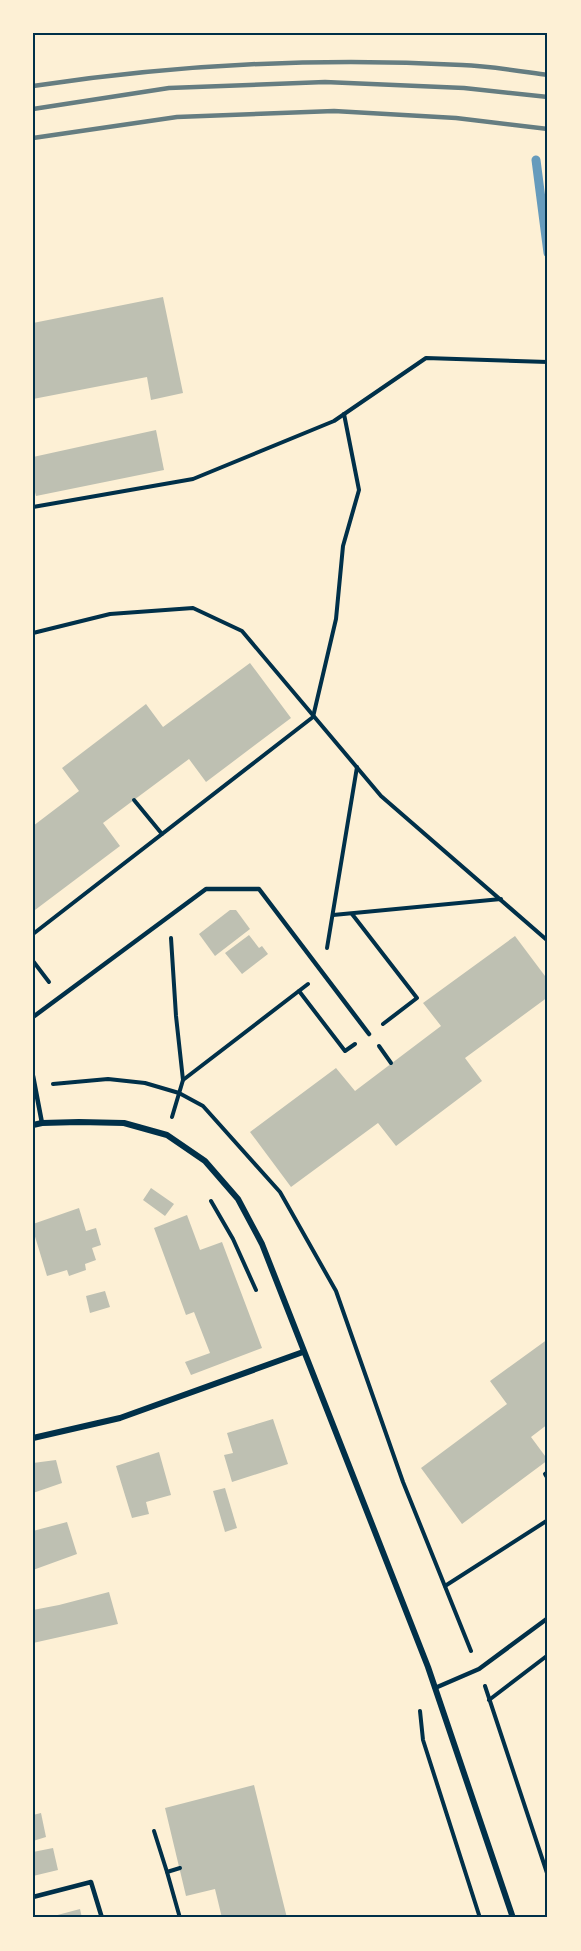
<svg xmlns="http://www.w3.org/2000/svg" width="581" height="1951" font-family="'Space Grotesk',sans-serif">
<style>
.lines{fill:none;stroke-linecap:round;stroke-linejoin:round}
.stream{stroke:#669bbc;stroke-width:9}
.building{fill:#bec0b2}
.path{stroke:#003049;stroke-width:4}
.service{stroke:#003049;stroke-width:4.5}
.minor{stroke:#003049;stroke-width:6}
.rail{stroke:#657d81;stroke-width:4.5}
.neatline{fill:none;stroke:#003049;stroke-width:2}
</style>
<rect width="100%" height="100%" fill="#fdf0d5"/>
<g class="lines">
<polyline class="stream" points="536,160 548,253"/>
</g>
<g class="building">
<polygon points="163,297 183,393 151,400 147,377 33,399 33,323"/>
<polygon points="156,430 164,470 36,496 33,484 33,457"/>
<polygon points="250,663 291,718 206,782 189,759 103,823 120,846 35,910 33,908 33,826 79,791 62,768 146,704 163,727"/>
<polygon points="230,910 236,910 250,929 215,956 199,934"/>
<polygon points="249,935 259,948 262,946 268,954 242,974 225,953"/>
<polygon points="515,936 548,980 548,997 465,1058 482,1081 396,1146 378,1123 291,1187 250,1132 336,1068 355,1091 441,1026 423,1003"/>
<polygon points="151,1188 174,1204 165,1216 143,1200"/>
<polygon points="79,1208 86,1231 96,1228 101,1245 92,1248 96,1260 85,1264 86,1270 69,1276 67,1270 47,1276 33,1230 33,1224"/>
<polygon points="187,1215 200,1250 222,1242 262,1348 191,1375 185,1362 210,1353 194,1312 186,1315 154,1228"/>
<polygon points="105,1291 110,1307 90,1313 86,1296"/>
<polygon points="548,1339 548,1424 531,1437 548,1460 462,1524 421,1468 507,1404 490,1381"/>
<polygon points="273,1419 288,1464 232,1482 224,1455 233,1453 227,1433"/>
<polygon points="159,1452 171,1495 146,1502 149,1514 132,1518 116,1466"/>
<polygon points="56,1460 62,1483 33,1493 33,1463"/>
<polygon points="225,1488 237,1528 225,1532 213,1491"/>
<polygon points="67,1522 77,1554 33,1570 33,1531"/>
<polygon points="109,1592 118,1624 33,1643 33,1610 59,1605"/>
<polygon points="254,1785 287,1918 222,1918 215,1889 186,1896 165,1808"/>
<polygon points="41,1813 46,1837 33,1841 33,1815"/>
<polygon points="53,1848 58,1870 33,1876 33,1852"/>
<polygon points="80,1909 82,1918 50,1918 50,1917"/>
</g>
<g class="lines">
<g class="path">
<polyline points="33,507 193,479 334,421 426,358 548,362"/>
<polyline points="33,633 110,614 193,608 242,631 381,796 548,941"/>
<polyline points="134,800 162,834"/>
<polyline points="352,914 417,998 383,1024"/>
<polyline points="333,915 501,899"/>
<polyline points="33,934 313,717 336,619 343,546 359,490 344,414"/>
<polyline points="171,938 176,1016 183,1080 172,1117"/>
<polyline points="327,948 357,767"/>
<polyline points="33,961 49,982"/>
<polyline points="299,991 345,1051 355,1044"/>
<polyline points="379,1046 391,1063"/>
<polyline points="183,1080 308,984"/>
<polyline points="53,1084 108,1079 145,1083 179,1093 203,1106 280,1192 336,1291 403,1482 471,1651"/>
<polyline points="211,1201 233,1239 256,1290"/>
<polyline points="548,1472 545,1474 548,1479"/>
<polyline points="445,1586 548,1520"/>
<polyline points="485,1686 548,1876"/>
<polyline points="489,1700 548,1655"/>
<polyline points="420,1711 423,1740 480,1918"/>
<polyline points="154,1831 167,1872"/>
<polyline points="180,1868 167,1872 180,1918"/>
</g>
<g class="service">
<polyline points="33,1017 206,889 259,889 369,1034"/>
<polyline points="33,1076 42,1123"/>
<polyline points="435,1688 479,1669 548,1618"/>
<polyline points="33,1897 91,1882 102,1918"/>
</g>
<g class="minor">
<polyline points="33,1125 42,1123 79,1122 124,1123 167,1135 205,1161 238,1199 262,1244 428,1667 513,1918"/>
<polyline points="33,1438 120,1418 303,1352"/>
</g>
<g class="rail">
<path d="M 33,86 C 174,65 319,57 462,65 C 490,66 519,71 548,75"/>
<polyline points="33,109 169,88 325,82 464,88 548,97"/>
<polyline points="33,138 177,117 334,111 456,118 548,129"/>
</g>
</g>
<rect width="581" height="1951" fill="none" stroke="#fdf0d5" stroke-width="69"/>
<rect x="34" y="34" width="512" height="1882" class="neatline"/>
</svg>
